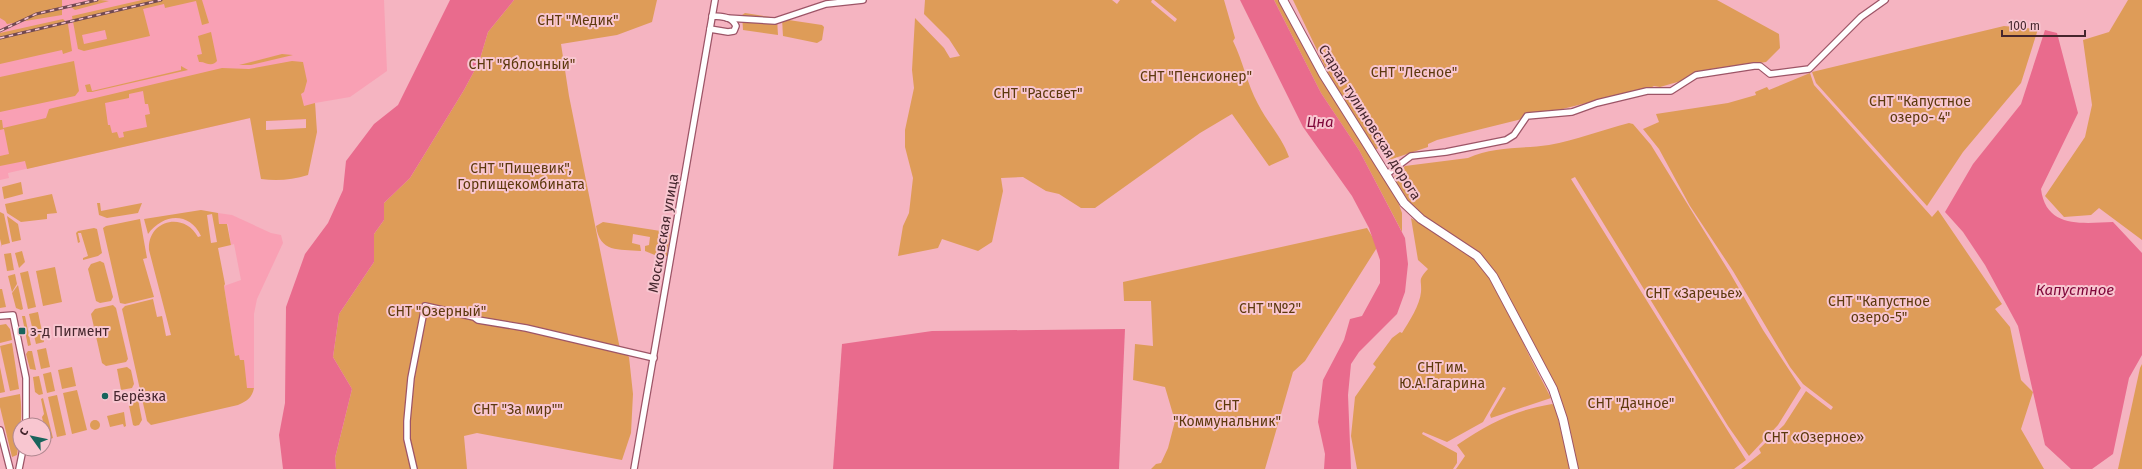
<svg xmlns="http://www.w3.org/2000/svg" width="2142" height="469" font-family="'Fira Sans',sans-serif">
<style>
.built{fill:#f9a0b4}
.green{fill:#de9c58;fill-rule:evenodd}
.water{fill:#e96b8d}
.lines{fill:none;stroke-linecap:round;stroke-linejoin:round}
.street-casing{stroke:#9d5567;stroke-width:8}
.secondary-casing{stroke:#9d5567;stroke-width:10}
.street{stroke:#fff;stroke-width:5.5}
.secondary{stroke:#fff;stroke-width:8}
.rail-casing{stroke:#714952;stroke-width:3}
.rail{stroke:#f8c6d0;stroke-width:1.5;stroke-dasharray:4.5;stroke-linecap:butt}
.poi-dot{fill:#18645c;stroke:#f8c6d0;stroke-width:1.5}
.labels{text-anchor:middle;stroke-width:4;stroke-linejoin:round;paint-order:stroke}
.park-label{font-size:14px;fill:#5d390d;stroke:#f8c6d0}
.street-label{font-size:14px;fill:#45262d;stroke:#f8c6d0}
.poi-label{font-size:14px;fill:#45262d;stroke:#f8c6d0;text-anchor:start}
.water-label{font-size:15px;font-style:italic;fill:#7f0639;stroke:#f8c6d0}
</style>
<rect width="100%" height="100%" fill="#f5b4c1"/>
<g class="built">
<polygon points="0,0 384,0 387,71 350,97 315,103 316,119 266,121 264,115 8,173 9,178 0,180"/>
<polygon points="218,213 232,215 271,233 281,235 283,243 257,299 254,314 254,388 247,389 239,355 235,356 224,286 241,280 234,244 231,245 228,224 219,224"/>
</g>
<g class="green">
<polygon points="0,0 62,0 62,15 7,24 5,21 0,18"/>
<polygon points="100,0 109,1 75,10 71,7"/>
<path d="M 142,0 L 202,0 L 209,23 L 202,25 L 196,1 L 165,8 L 164,4 L 143,9 L 150,36 L 84,51 L 78,49 L 72,16 ZM 105,30 L 107,39 L 84,44 L 82,35 Z"/>
<polygon points="514,0 657,0 652,22 617,35 561,44 569,96 620,349 629,357 633,394 631,433 622,460 477,433 464,436 467,469 336,469 335,458 352,389 333,357 339,314 374,262 374,234 384,220 384,203 410,178 464,90 479,62 488,32"/>
<path d="M 925,0 L 1112,0 L 1117,4 L 1120,0 L 1152,0 L 1151,2 L 1175,22 L 1177,19 L 1154,0 L 1224,0 L 1235,38 L 1233,41 C 1243,61 1247,84 1258,104 C 1267,122 1282,137 1289,157 L 1269,166 L 1232,114 L 1200,133 L 1095,208 L 1081,208 L 1059,194 L 1046,191 L 1023,177 L 1001,178 L 1003,191 L 992,242 L 978,251 L 942,239 L 938,248 L 898,256 L 903,226 L 909,213 L 913,178 L 905,147 L 905,130 L 914,88 L 912,70 L 915,18 L 944,48 L 950,58 L 960,56 L 949,39 L 924,14 Z"/>
<polygon points="1274,0 1285,0 1395,193 1402,213 1402,232 1359,150 1321,93"/>
<polygon points="1293,0 1717,0 1779,34 1780,48 1766,62 1695,73 1681,81 1660,87 1654,86 1644,91 1643,89 1437,140 1428,144 1428,147 1389,160 1380,147 1375,150 1331,79"/>
<polygon points="2128,0 2142,0 2142,240 2099,208 2091,215 2064,217 2045,196 2085,137 2092,105 2083,40 2109,32"/>
<polygon points="745,13 777,18 778,35 743,30 742,15"/>
<polygon points="63,19 68,24 72,51 63,54 62,50 0,64 0,33"/>
<polygon points="782,19 822,25 824,27 822,40 817,43 783,36"/>
<polygon points="2004,26 2038,29 2021,83 1963,152 1927,206 1816,83 1812,72"/>
<path d="M 211,32 L 217,61 C 211,68 205,61 199,62 L 197,55 L 202,54 L 198,36 Z"/>
<polygon points="282,54 293,55 251,65 239,65"/>
<polygon points="74,61 79,91 75,96 0,112 0,77"/>
<path d="M 292,61 L 303,62 L 307,81 L 304,92 L 301,94 L 304,106 L 315,103 L 317,132 L 308,175 C 292,180 277,181 261,179 L 250,118 L 27,169 L 25,161 L 0,166 L 0,156 L 9,154 L 4,129 L 0,130 L 0,120 L 2,120 L 3,128 L 46,118 L 49,109 L 222,68 L 249,69 ZM 143,91 L 145,104 L 148,104 L 150,114 L 145,115 L 147,127 L 123,132 L 124,137 L 119,138 L 117,132 L 112,133 L 110,125 L 108,125 L 105,103 L 129,98 L 129,94 ZM 306,119 L 306,128 L 266,130 L 266,121 Z"/>
<polygon points="181,66 188,70 92,92 87,92 85,85 90,84 92,91 181,70"/>
<polygon points="1810,73 1814,85 1932,217 1938,210 2002,304 1995,309 2010,327 2021,380 2033,392 2021,429 2044,469 1741,469 1761,453 1759,449 1784,425 1806,391 1831,410 1833,407 1803,384 1790,367 1733,271 1690,206 1659,149 1643,129 1659,122 1656,114 1728,103 1756,95 1755,92 1767,87 1769,90"/>
<path d="M 1629,123 L 1633,124 L 1651,145 L 1730,273 L 1763,330 L 1801,388 L 1778,425 L 1749,456 L 1728,426 L 1575,177 L 1571,179 L 1746,460 L 1734,469 L 1577,469 L 1571,434 L 1557,390 L 1483,258 C 1455,233 1402,216 1394,177 L 1405,166 L 1468,158 C 1493,146 1522,149 1549,145 C 1576,140 1602,130 1629,123 Z"/>
<polygon points="21,182 23,194 4,199 2,187"/>
<polygon points="52,194 57,213 47,214 47,219 21,222 7,213 5,204"/>
<polygon points="97,203 100,203 101,211 142,203 138,213 107,218 99,215"/>
<path d="M 201,210 L 218,213 L 219,224 L 227,224 L 231,245 L 218,248 L 225,284 L 224,286 L 235,356 L 239,355 L 240,360 L 244,360 L 247,388 L 254,388 C 252,398 247,401 238,405 L 151,425 L 147,421 L 122,309 L 125,306 L 153,299 L 157,317 L 162,316 L 166,336 L 171,335 L 149,250 C 147,220 184,211 198,237 L 201,236 C 189,211 163,214 148,234 L 144,219 ZM 212,214 L 217,242 L 211,243 L 207,215 Z"/>
<polygon points="0,212 4,214 10,243 2,245 2,247 0,239"/>
<polygon points="7,216 18,224 21,240 12,242"/>
<path d="M 1411,218 C 1431,230 1456,242 1473,258 C 1499,282 1512,317 1526,349 C 1534,366 1543,382 1551,398 L 1491,418 L 1490,415 L 1506,388 L 1503,387 L 1483,422 L 1447,442 L 1423,432 L 1422,434 L 1457,453 L 1457,463 L 1453,469 L 1357,469 L 1351,436 L 1355,397 L 1376,367 L 1373,364 L 1392,338 L 1400,332 L 1402,333 C 1409,322 1420,305 1421,292 C 1422,279 1417,281 1428,269 L 1418,260 Z"/>
<polygon points="140,219 147,258 143,259 154,297 125,304 120,303 103,228 106,226"/>
<path d="M 603,222 L 667,232 L 670,235 L 667,256 L 662,258 L 645,251 L 645,246 L 649,245 L 650,237 L 633,234 L 632,243 L 640,245 L 641,251 C 618,249 600,253 596,226 Z"/>
<polygon points="94,228 97,229 102,253 98,256 83,260 83,258 88,256 81,233 78,233 80,242 78,243 76,233 78,231"/>
<polygon points="1367,228 1378,246 1305,361 1293,372 1265,469 1151,469 1156,464 1161,463 1168,448 1175,421 1165,387 1133,380 1135,344 1153,346 1151,301 1124,301 1123,282"/>
<polygon points="22,251 25,262 19,268 15,253"/>
<polygon points="11,253 14,270 7,271 4,254"/>
<polygon points="100,261 104,263 113,297 111,301 100,303 96,301 88,269 91,264"/>
<polygon points="55,267 62,302 43,306 36,271"/>
<polygon points="28,271 36,307 28,309 20,273"/>
<polygon points="15,274 17,284 12,292 8,276"/>
<polygon points="18,285 23,309 21,310 16,308 12,293"/>
<polygon points="0,289 2,289 6,307 0,308"/>
<polygon points="113,305 116,308 128,359 126,362 106,366 102,363 91,314 95,309"/>
<polygon points="38,312 44,342 36,344 29,314"/>
<polygon points="22,316 25,316 31,345 28,346"/>
<polygon points="6,324 10,329 12,340 0,343 0,325"/>
<polygon points="12,343 19,389 10,391 0,346"/>
<polygon points="46,348 50,367 41,369 37,350"/>
<polygon points="28,351 32,351 36,370 30,369 26,354"/>
<polygon points="2142,364 2142,469 2118,469 2140,368"/>
<polygon points="0,367 5,392 0,393"/>
<polygon points="72,367 76,386 62,389 58,370"/>
<polygon points="127,367 131,370 134,384 132,388 121,390 117,369"/>
<polygon points="51,372 55,391 47,393 43,374"/>
<polygon points="39,376 43,394 39,395 35,392 33,377"/>
<polygon points="77,390 87,430 72,434 63,393"/>
<path d="M 20,394 C 23,415 20,434 17,455 L 12,457 L 0,407 L 0,398 Z"/>
<polygon points="137,394 142,420 139,425 135,426 133,425 127,396"/>
<polygon points="57,395 66,435 57,437 48,397"/>
<polygon points="43,398 53,438 47,440 42,417 44,414 41,399"/>
<path d="M 1552,404 L 1555,406 L 1570,469 L 1456,469 L 1465,456 L 1457,445 C 1490,423 1512,411 1552,404 Z"/>
<polygon points="124,412 126,426 124,427 123,424 110,427 107,416"/>
<circle cx="95" cy="425" r="5"/>
</g>
<g class="water">
<polygon points="450,0 514,0 488,32 479,62 464,90 410,178 384,203 384,220 374,234 374,262 339,314 333,357 352,389 335,458 336,469 283,469 279,435 285,403 286,307 305,254 328,223 343,190 346,161 374,124 398,105"/>
<polygon points="1240,0 1274,0 1321,93 1359,150 1405,238 1408,264 1405,292 1397,314 1359,352 1351,364 1348,395 1351,469 1324,469 1325,454 1318,422 1323,380 1344,340 1350,319 1362,316 1380,283 1380,260 1369,228 1352,196 1303,127"/>
<path d="M 2045,30 L 2057,33 L 2078,113 L 2041,189 C 2046,229 2083,223 2113,222 L 2142,253 L 2142,355 L 2129,378 L 2113,454 L 2092,469 L 2071,469 L 2045,445 L 2018,326 L 1985,265 L 1963,232 L 1945,212 L 1973,164 L 2021,104 Z"/>
<polygon points="1125,329 1119,469 833,469 842,344 932,331"/>
</g>
<g class="lines">
<defs>
<g id="street">
<polyline points="727,18 775,21 826,4 863,0"/>
<path d="M 710,29 L 728,32 L 734,31 L 736,26 C 732,16 722,17 712,16"/>
<polyline points="1387,174 1411,156 1446,152 1506,140 1514,135 1527,116 1572,112 1597,103 1647,91 1671,91 1696,75 1754,66 1760,66 1770,74 1809,69 1861,17 1885,0"/>
<polyline points="0,316 13,315 26,378 26,425"/>
<polyline points="0,430 10,469"/>
<polyline points="19,469 23,449"/>
<polyline points="414,469 407,439 407,421 411,378 425,306 474,317 478,320 526,328 654,358"/>
<polyline points="634,469 715,0"/>
</g>
<polyline id="secondary" points="1283,0 1323,74 1404,203 1421,219 1477,256 1493,276 1553,389 1563,419 1574,469"/>
</defs>
<use href="#street" class="street-casing"/>
<use href="#secondary" class="secondary-casing"/>
<use href="#street" class="street"/>
<use href="#secondary" class="secondary"/>
<defs>
<g id="rail">
<polyline points="0,31 36,14 97,0"/>
<polyline points="0,38 161,0"/>
</g>
</defs>
<use href="#rail" class="rail-casing"/>
<use href="#rail" class="rail"/>
</g>
<g class="poi-dot">
<rect x="18" y="327" width="8" height="8" rx="2"/>
<circle cx="105" cy="396" r="4"/>
</g>
<g class="labels">
<g class="park-label">
<text x="578" y="25">СНТ "Медик"</text>
<text x="522" y="69">СНТ "Яблочный"</text>
<text x="1414" y="77">СНТ "Лесное"</text>
<text x="1196" y="81">СНТ "Пенсионер"</text>
<text x="1038" y="98">СНТ "Рассвет"</text>
<text x="1920" y="106">СНТ "Капустное<tspan x="1920" dy="16">озеро- 4"</tspan></text>
<text x="521" y="173">СНТ "Пищевик",<tspan x="521" dy="16">Горпищекомбината</tspan></text>
<text x="1694" y="298">СНТ «Заречье»</text>
<text x="1879" y="306">СНТ "Капустное<tspan x="1879" dy="16">озеро-5"</tspan></text>
<text x="1270" y="313">СНТ "№2"</text>
<text x="437" y="316">СНТ "Озерный"</text>
<text x="1442" y="372">СНТ им.<tspan x="1442" dy="16">Ю.А.Гагарина</tspan></text>
<text x="1631" y="408">СНТ "Дачное"</text>
<text x="1227" y="410">СНТ<tspan x="1227" dy="16">"Коммунальник"</tspan></text>
<text x="518" y="414">СНТ "За мир""</text>
<text x="1814" y="442">СНТ «Озерное»</text>
</g>
<g class="street-label">
<text transform="translate(1370 122) rotate(58)" y="5">Старая тулиновская дорога</text>
<text transform="translate(663 233) rotate(-80)" y="5">Московская улица</text>
</g>
<g class="poi-label">
<text x="30" y="336">з-д Пигмент</text>
<text x="113" y="401">Берёзка</text>
</g>
<g class="water-label">
<text x="1320" y="127">Цна</text>
<text x="2075" y="295">Капустное</text>
</g>
</g>
<g transform="translate(32 437) rotate(303)"><circle r="19" fill="#f8c6d0" stroke="#b0868f"/>
<path d="M0-3L7 15L0 10L-7 15Z" fill="#18645c"/>
<text y="-6" font-size="11" font-weight="bold" text-anchor="middle" fill="#45262d">С</text>
</g>
<path d="M2002 30v6h83v-6" fill="none" stroke="#45262d" stroke-width="2"/>
<text x="2008" y="30" font-size="12" fill="#45262d" stroke="#f8c6d0" stroke-width="3" paint-order="stroke">100 m</text>
</svg>
